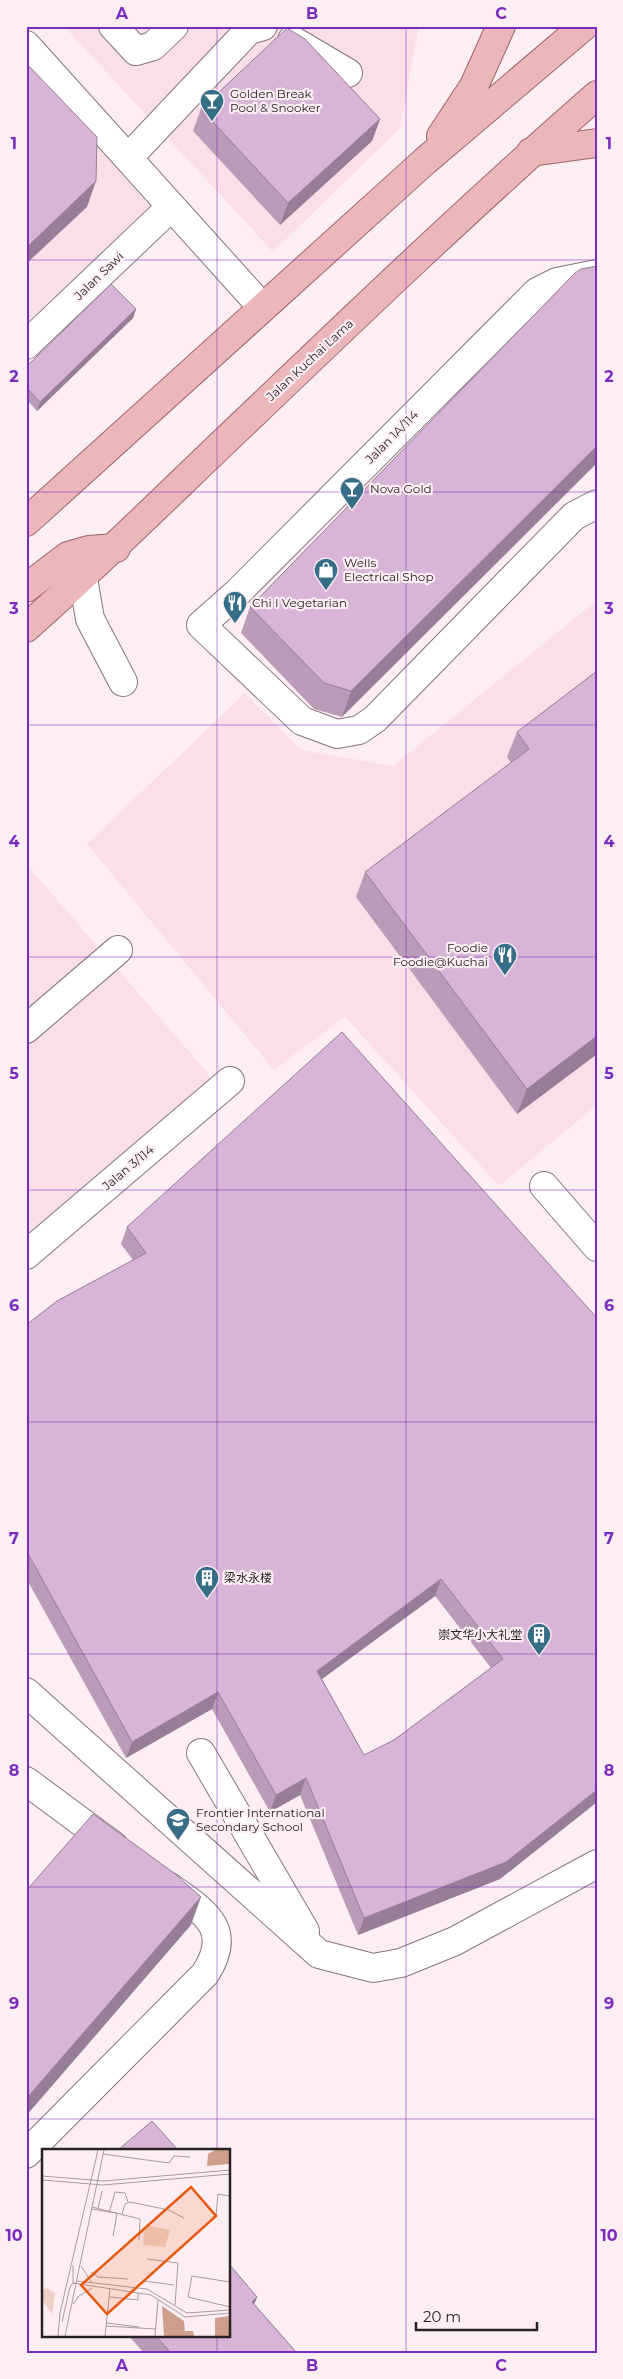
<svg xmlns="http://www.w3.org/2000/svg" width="623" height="2379" font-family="Montserrat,'Noto Sans SC',sans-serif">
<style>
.built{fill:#fadfe9}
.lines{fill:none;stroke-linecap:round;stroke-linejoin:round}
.minor-casing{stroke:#86757b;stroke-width:30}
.major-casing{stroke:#9e6467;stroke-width:30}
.minor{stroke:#fff;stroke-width:28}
.major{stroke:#ebb7b9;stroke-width:28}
.wall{fill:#ba9bb8;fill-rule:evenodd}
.shaded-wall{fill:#977e96}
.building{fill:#d8b4d6;stroke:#977e96;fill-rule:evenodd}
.grid{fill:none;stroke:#7b2cbf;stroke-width:1;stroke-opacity:0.55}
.labels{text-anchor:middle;stroke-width:4.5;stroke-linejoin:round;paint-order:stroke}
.poi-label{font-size:12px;fill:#292225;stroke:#fdeef4;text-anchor:start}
.street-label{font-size:12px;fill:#292225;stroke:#fdeef4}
.inset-road{fill:none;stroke:#a89ca1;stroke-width:1}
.view{fill:#e8590c;fill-opacity:0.15;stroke:#e8590c;stroke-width:2.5}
.inset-edge{fill:none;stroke:#292225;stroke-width:2.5}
.neatline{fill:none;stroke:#7b2cbf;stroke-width:2}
.grid-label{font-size:16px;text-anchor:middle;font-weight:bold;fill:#7b2cbf}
</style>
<rect width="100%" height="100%" fill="#fdeef4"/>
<g class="built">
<polygon points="64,26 419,26 400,128 273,252"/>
<polygon points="26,68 152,208 26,328"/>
<polygon points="597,600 597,1105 499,1186 345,1017 274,1070 87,844 245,693 301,750 393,766"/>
<polygon points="26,864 212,1078 26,1236"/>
</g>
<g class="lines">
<defs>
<g id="minor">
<polyline points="113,26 136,51 153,46 174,26"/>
<polyline points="292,40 348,73"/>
<polyline points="26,45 262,307"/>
<polyline points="128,158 249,30 263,26"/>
<polyline points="597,274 557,282 537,292 237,593 201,625 302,721 337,734 359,730 375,719 574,516 597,504"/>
<polyline points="26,345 171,207"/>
<polyline points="83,578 90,619 123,682"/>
<polyline points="26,1029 118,950"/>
<polyline points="544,1186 597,1247"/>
<polyline points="26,1255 230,1081"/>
<polyline points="26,1692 319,1954 373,1968 401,1963 455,1941 597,1864"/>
<polyline points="201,1753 305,1931"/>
<polyline points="26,1781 114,1846"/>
<path d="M 26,2154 L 205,1974 C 235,1928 203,1911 168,1886"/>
</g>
<g id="major">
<polyline points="441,136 474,86 501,26"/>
<polyline points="531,152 597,143"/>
<polyline points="26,522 425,161 584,26"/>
<polyline points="26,588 68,556 89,550 116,548"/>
<path d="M 26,628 C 103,560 175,488 249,418 C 363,309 478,199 597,95"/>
</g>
</defs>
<use href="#minor" class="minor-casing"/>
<use href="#major" class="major-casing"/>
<use href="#minor" class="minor"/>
<use href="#major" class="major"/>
</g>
<g class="wall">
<polygon points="201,109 380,119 372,141 280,225 193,131"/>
<polygon points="575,273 342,717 314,709 241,633 250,607"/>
<polygon points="136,309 133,318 37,411 26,399 26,367"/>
<polygon points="597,671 597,1054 517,1114 356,897 365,872 511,763 507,757 517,732"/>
<path d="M 127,1227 L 597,1318 L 597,1802 L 500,1879 L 358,1935 L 300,1795 L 270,1812 L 212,1709 L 126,1758 L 26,1578 L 26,1325 L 133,1260 L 121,1244 ZM 435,1596 L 491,1668 L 394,1740 L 364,1755 L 322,1679 Z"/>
<polygon points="255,2305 297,2353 144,2353 128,2335 229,2335"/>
</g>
<g class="shaded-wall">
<polygon points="380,119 372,141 280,225 288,203"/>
<polygon points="96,181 87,207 26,264 26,248"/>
<polygon points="136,309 133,318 37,411 40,402"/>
<polygon points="597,446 597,463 342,717 351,691"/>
<polygon points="597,1036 597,1054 517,1114 527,1089"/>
<polygon points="441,1579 435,1596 311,1687 317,1671"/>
<polygon points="218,1692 212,1709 126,1758 132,1742"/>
<polygon points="306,1778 300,1795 270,1812 276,1795"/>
<polygon points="597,1790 597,1802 500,1879 358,1935 364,1918"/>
<polygon points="201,1897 191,1925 26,2116 26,2099"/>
<polygon points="257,2297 249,2319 252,2302"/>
</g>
<g class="building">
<polygon points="287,28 305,39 380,119 288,203 201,109"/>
<polygon points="26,63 97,137 96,181 26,248"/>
<polygon points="597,266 597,446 351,691 324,683 250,607 575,273 581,269"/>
<polygon points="111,284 136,309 40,402 26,387 26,367"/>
<polygon points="597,671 597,1036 527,1089 365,872 529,749 517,732"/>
<path d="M 342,1032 L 597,1318 L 597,1790 L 506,1862 L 364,1918 L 306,1778 L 276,1795 L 218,1692 L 132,1742 L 26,1550 L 26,1325 L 57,1301 L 146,1253 L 127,1227 ZM 441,1579 L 503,1659 L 394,1740 L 364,1755 L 317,1671 Z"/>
<polygon points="93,1814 174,1873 201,1897 26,2099 26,1891"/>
<polygon points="152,2121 178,2150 118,2150"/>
<polygon points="229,2264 257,2297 252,2302 297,2353 171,2353 155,2335 229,2335"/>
</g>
<path class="grid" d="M 217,26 L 217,2150M 406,26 L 406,2353M 26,260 L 597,260M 26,492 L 597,492M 26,725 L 597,725M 26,957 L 597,957M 26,1190 L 597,1190M 26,1422 L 597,1422M 26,1654 L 597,1654M 26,1887 L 597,1887M 26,2119 L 597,2119M 217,2335 L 217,2353"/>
<defs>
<symbol id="bar-pin" viewBox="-11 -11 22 30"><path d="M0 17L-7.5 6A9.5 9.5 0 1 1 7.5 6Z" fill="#366e88" stroke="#fdeef4"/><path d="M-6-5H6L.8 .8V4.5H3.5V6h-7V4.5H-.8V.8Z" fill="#fff"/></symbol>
<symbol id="shop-pin" viewBox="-11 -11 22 30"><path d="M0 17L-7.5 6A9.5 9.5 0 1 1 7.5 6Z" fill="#366e88" stroke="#fdeef4"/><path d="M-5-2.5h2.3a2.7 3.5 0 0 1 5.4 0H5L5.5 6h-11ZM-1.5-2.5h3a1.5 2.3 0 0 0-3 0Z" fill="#fff"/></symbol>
<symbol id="restaurant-pin" viewBox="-11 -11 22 30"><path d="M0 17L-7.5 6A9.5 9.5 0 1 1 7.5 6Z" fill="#366e88" stroke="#fdeef4"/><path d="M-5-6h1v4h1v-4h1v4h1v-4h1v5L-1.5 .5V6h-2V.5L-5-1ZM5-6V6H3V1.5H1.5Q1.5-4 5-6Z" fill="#fff"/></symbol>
<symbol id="building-pin" viewBox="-11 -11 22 30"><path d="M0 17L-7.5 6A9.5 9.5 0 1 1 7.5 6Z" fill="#366e88" stroke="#fdeef4"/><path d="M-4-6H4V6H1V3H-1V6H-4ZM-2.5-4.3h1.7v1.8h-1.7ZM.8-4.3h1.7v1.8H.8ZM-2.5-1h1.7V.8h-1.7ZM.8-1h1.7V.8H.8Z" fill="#fff"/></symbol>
<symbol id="school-pin" viewBox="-11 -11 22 30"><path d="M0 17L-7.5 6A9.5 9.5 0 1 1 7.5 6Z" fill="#366e88" stroke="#fdeef4"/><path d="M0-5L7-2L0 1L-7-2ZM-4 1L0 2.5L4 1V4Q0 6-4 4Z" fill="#fff"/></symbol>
</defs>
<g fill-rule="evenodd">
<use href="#bar-pin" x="198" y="87" width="28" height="38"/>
<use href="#bar-pin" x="338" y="475" width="28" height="38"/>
<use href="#shop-pin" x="312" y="556" width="28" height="38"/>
<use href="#restaurant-pin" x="221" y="589" width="28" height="38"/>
<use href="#restaurant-pin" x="491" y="941" width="28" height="38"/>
<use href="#building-pin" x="193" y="1564" width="28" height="38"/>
<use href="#building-pin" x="525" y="1621" width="28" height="38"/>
<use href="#school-pin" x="164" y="1806" width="28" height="38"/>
</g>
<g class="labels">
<g class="poi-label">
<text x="230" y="98">Golden Break<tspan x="230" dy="14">Pool &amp; Snooker</tspan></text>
<text x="370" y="493">Nova Gold</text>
<text x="344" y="567">Wells<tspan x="344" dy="14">Electrical Shop</tspan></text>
<text x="252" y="607">Chi I Vegetarian</text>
<text x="488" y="952" text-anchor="end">Foodie<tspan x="488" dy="14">Foodie@Kuchai</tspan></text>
<text x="224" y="1582">梁水永楼</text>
<text x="522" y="1639" text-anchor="end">崇文华小大礼堂</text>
<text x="196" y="1817">Frontier International<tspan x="196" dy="14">Secondary School</tspan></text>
</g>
<g class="street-label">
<text transform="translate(99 276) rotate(-44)" y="4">Jalan Sawi</text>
<text transform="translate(310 360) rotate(-43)" y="4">Jalan Kuchai Lama</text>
<text transform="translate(392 437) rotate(-45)" y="4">Jalan 1A/114</text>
<text transform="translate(128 1168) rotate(-40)" y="4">Jalan 3/114</text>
</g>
</g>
<g transform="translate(42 2149)">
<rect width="188" height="188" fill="#fdeef4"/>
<path d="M 103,76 L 128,81 L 123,98 L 101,96 ZM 4,139 L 13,144 L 10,165 L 0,151 L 0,142 Z" fill="#eed0c4"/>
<path d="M 173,1 L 187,1 L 187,15 L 165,17 L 166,5 ZM 120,157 L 142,172 L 143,182 L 151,182 L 152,187 L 122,187 ZM 187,167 L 187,187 L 173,187 L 173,169 Z" fill="#cf9f8d"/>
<path class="inset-road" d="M 61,5 L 127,14 L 132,7 L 148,8M 0,27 L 62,32 L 188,21M 0,31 L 61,36 L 188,25M 50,58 L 98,70 L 97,91M 50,60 L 74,64M 56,60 L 60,42M 67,64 L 73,43 L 83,44 L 86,53M 80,65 L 83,55 L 88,53 L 127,61 L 142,69M 170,69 L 174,66 L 176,45 L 188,47M 71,87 L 75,64M 105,110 L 136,114 L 133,156M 39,117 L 50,134M 49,123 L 56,128 L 86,130M 35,132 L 105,140 L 145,164 L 188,161M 102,132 L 132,136M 188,133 L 150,127 L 146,148 L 188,158M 31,134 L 109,146 L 143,168 L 188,164M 31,134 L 31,116M 68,148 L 96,151 L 96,144M 31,155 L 37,147 L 50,139M 20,173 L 28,138 L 32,133M 65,174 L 97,178M 64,177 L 114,180M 16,187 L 18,164 L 56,1M 23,187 L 62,1M 63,187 L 68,140M 113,187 L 116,151"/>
<path class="view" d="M 149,38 L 174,67 L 65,165 L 39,136 Z"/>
<rect width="188" height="188" class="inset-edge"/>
</g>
<rect width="623" height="2379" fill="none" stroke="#fdeef4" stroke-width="55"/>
<path d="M416 2322v8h121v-8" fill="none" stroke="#292225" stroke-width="2.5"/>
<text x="423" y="2322" font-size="15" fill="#292225" stroke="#fdeef4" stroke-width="4" paint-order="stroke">20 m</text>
<rect x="28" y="28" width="568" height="2324" class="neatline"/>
<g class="grid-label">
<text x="122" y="19">A</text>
<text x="312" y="19">B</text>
<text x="501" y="19">C</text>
<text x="14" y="149">1</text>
<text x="609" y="149">1</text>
<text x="14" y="382">2</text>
<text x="609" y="382">2</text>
<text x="14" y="614">3</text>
<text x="609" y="614">3</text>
<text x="14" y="847">4</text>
<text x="609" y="847">4</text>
<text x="14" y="1079">5</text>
<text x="609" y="1079">5</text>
<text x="14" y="1311">6</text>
<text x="609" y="1311">6</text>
<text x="14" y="1544">7</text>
<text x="609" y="1544">7</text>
<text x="14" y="1776">8</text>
<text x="609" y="1776">8</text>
<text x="14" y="2009">9</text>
<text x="609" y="2009">9</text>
<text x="14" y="2241">10</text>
<text x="609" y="2241">10</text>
<text x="122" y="2371">A</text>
<text x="312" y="2371">B</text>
<text x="501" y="2371">C</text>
</g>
</svg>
